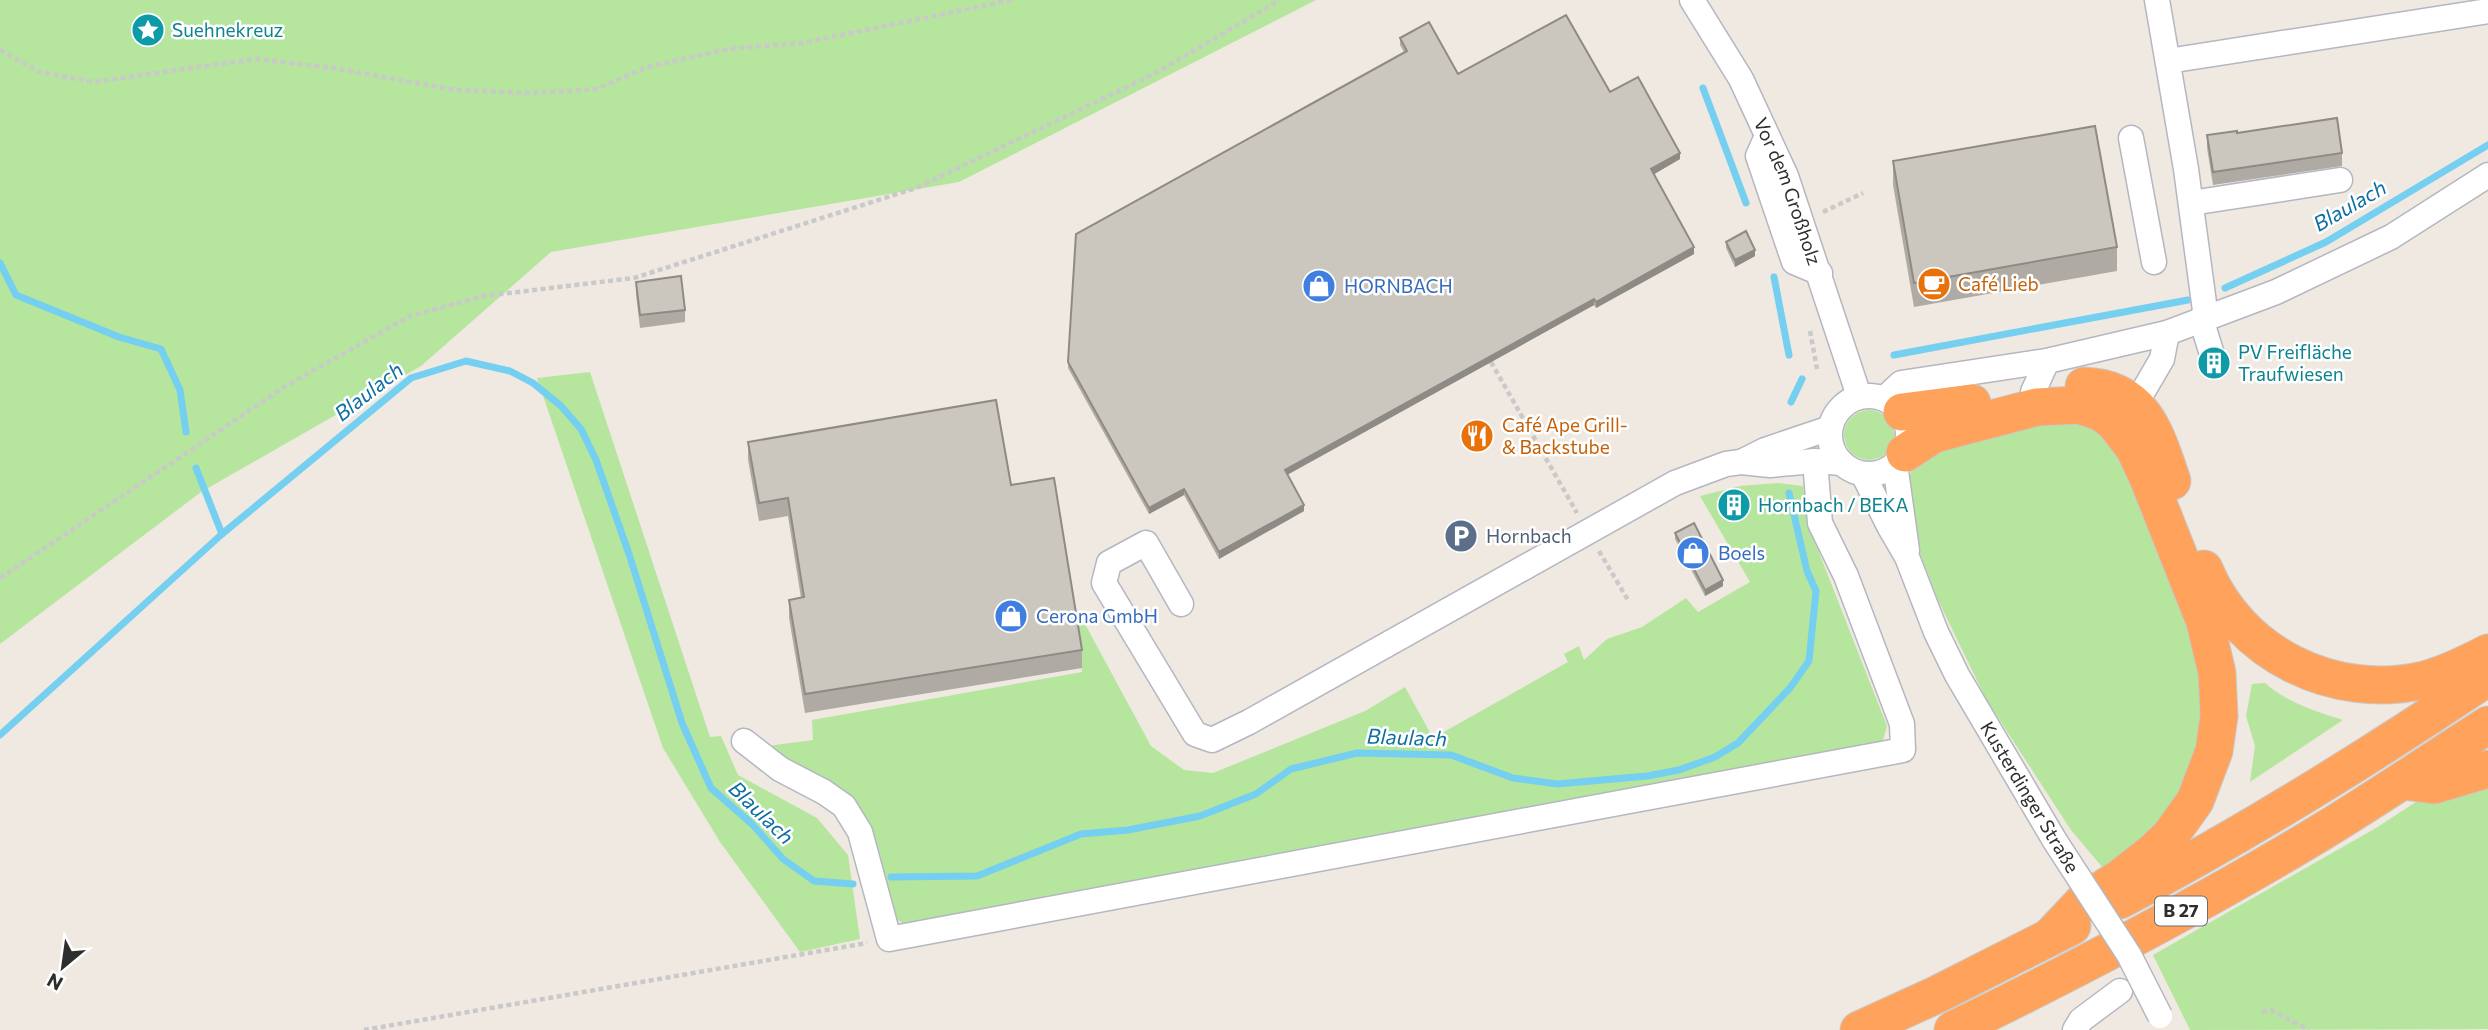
<svg xmlns="http://www.w3.org/2000/svg" width="2488" height="1030" font-family="Commissioner,sans-serif">
<style>
.green{fill:#b6e59e}
.lines{fill:none;stroke-linecap:round;stroke-linejoin:round}
.stream{stroke:#75cff0;stroke-width:7}
.minor-casing{stroke:#b4b7c1;stroke-width:27}
.highway-casing{stroke:#c9c9c9;stroke-width:39}
.path{stroke:#c9c9c9;stroke-width:4.5;stroke-dasharray:5 3.5;stroke-linecap:butt}
.minor{stroke:#fff;stroke-width:24}
.highway{stroke:#ffa35c;stroke-width:37}
.minor-bridge-casing{stroke:#b4b7c1;stroke-width:27;stroke-linecap:butt}
.minor-bridge{stroke:#fff;stroke-width:24}
.wall{fill:#afaba4}
.shaded-wall{fill:#8e8b86}
.building{fill:#cbc7bf;stroke:#8e8b86;stroke-width:2}
.labels{text-anchor:middle;stroke-width:5;stroke-linejoin:round;paint-order:stroke}
.shield{fill:#fff;stroke:#6d6d6d;stroke-width:2}
.shield-label{font-size:18px;font-weight:bold;fill:#2e2e2e}
.culture-label{font-size:19px;fill:#0d838f;stroke:#fff;text-anchor:start}
.street-label{font-size:19px;fill:#2e2e2e;stroke:#fff}
.food-label{font-size:19px;fill:#c56008;stroke:#fff;text-anchor:start}
.shop-label{font-size:19px;fill:#366cbe;stroke:#fff;text-anchor:start}
.service-label{font-size:19px;fill:#4e5e75;stroke:#fff;text-anchor:start}
.water-label{font-size:21px;font-style:italic;fill:#0d6fa3;stroke:#fff}
</style>
<rect width="100%" height="100%" fill="#efe9e1"/>
<g class="green">
<polygon points="0,0 1316,0 959,182 551,252 421,366 201,492 0,644"/>
<polygon points="590,372 710,737 721,736 738,775 817,818 848,855 860,939 800,952 720,842 663,748 537,378"/>
<circle cx="1869" cy="435" r="25"/>
<polygon points="2043,414 2106,430 2180,583 2209,703 2181,805 2108,874 2071,830 1986,699 1938,600 1919,551 1906,485 1912,469 1922,455"/>
<polygon points="1778,483 1803,486 1809,527 1887,726 1881,747 904,924 887,913 860,832 753,748 813,740 812,720 1082,672 1072,607 1079,613 1151,746 1184,770 1213,773 1365,711 1405,687 1433,738 1568,662 1564,654 1579,646 1584,660 1607,639 1642,627 1686,598 1698,612 1750,582 1700,496 1740,486"/>
<path d="M 2265,683 C 2288,703 2314,711 2343,720 L 2250,782 L 2255,746 L 2246,716 L 2252,684 Z"/>
<polygon points="2488,776 2488,1029 2190,1030 2153,955 2376,828 2419,800"/>
</g>
<g class="lines">
<g class="stream">
<polyline points="1703,88 1746,203"/>
<polyline points="0,263 16,295 119,337 161,349 180,390 186,432"/>
<polyline points="1774,277 1789,355"/>
<polyline points="2225,288 2326,242 2488,145"/>
<polyline points="1894,355 2188,300"/>
<polyline points="1791,402 1802,379"/>
<polyline points="196,468 222,534"/>
<polyline points="0,735 222,534 411,378 466,361 510,371 533,383 561,406 581,429 596,460 629,554 682,723 711,788 752,824 783,859 814,881 853,884"/>
<polyline points="891,877 977,876 1081,834 1128,830 1200,816 1256,794 1291,769 1357,753 1451,755 1513,778 1557,784 1647,776 1679,770 1715,757 1738,743 1790,688 1809,661 1816,591 1807,571 1789,493"/>
</g>
<defs>
<g id="minor">
<path id="s1" d="M 1692,0 L 1741,79 L 1786,176 L 1859,396"/>
<polyline points="2157,0 2186,169 2206,318"/>
<polyline points="2168,61 2488,11"/>
<polyline points="1767,136 1758,156 1794,262 1820,273"/>
<polyline points="2131,138 2154,262"/>
<polyline points="2191,203 2340,180"/>
<polyline points="2201,319 2211,351"/>
<polyline points="2033,392 2047,361"/>
<circle cx="1869" cy="435" r="39"/>
<polyline points="1885,398 1901,383 2047,361 2167,333 2276,292 2391,237 2488,175"/>
<polyline points="2135,405 2162,359 2167,333"/>
<polyline points="1741,462 1765,450 1830,428"/>
<polyline points="1895,464 1907,550"/>
<polyline points="1863,474 1889,526 1907,557 1936,632 1957,675 2055,841"/>
<polyline points="1181,604 1146,543 1109,563 1104,583 1195,734 1212,740 1249,722 1675,483 1726,464 1741,462 1770,465 1815,461 1842,463"/>
<polyline points="744,741 780,769 824,792 844,806 860,832 889,939 1903,750 1902,724 1846,576 1820,523 1815,461"/>
<polyline points="2075,1030 2081,1020 2120,991"/>
</g>
<g id="highway">
<path d="M 2084,386 C 2144,388 2156,434 2172,481"/>
<polyline points="1902,412 1972,403"/>
<polyline points="1905,453 1934,434 2037,407 2079,405 2100,412 2113,421 2134,448 2148,478 2205,622 2217,673 2219,716 2214,751 2195,801 2170,836 2153,852 2120,878 2084,901 2050,937"/>
<path d="M 2204,569 C 2239,654 2334,701 2424,680 C 2447,674 2467,664 2488,653"/>
<polyline points="2404,781 2434,785 2488,769"/>
<path d="M 2120,900 C 2247,833 2369,757 2488,677"/>
<polyline points="1859,1030 1938,994 2072,926"/>
<path d="M 1953,1030 C 2078,969 2203,904 2323,831 C 2379,797 2433,760 2488,725"/>
</g>
</defs>
<use href="#minor" class="minor-casing"/>
<use href="#highway" class="highway-casing"/>
<g class="path">
<polyline points="0,50 40,72 94,82 255,59 333,68 455,90 529,93 596,89 648,67 728,49 802,43 1012,0"/>
<polyline points="1823,212 1863,193"/>
<polyline points="1810,331 1817,369"/>
<polyline points="1491,362 1577,513"/>
<polyline points="1599,551 1628,600"/>
<polyline points="0,578 286,386 410,316 484,296 634,278 916,188 1154,74 1280,0"/>
<polyline points="2262,1012 2271,1010 2309,1030"/>
<polyline points="364,1030 867,943"/>
</g>
<use href="#minor" class="minor"/>
<use href="#highway" class="highway"/>
<defs>
<polyline id="minor-bridge" points="2055,841 2129,955 2160,1016"/>
</defs>
<use href="#minor-bridge" class="minor-bridge-casing"/>
<use href="#minor-bridge" class="minor-bridge"/>
</g>
<g class="wall">
<polygon points="1400,38 1458,74 1610,92 1680,159 1654,174 1694,254 1596,308 1594,305 1287,475 1304,511 1219,559 1184,495 1149,514 1068,368 1068,362 1404,52 1400,45"/>
<polygon points="2237,133 2342,153 2342,166 2213,185 2207,148 2207,135"/>
<polygon points="1893,161 2117,247 2117,271 1914,307 1893,185"/>
<polygon points="1726,242 1755,256 1735,267 1726,248"/>
<polygon points="636,282 685,310 685,322 640,328 636,294"/>
<polygon points="748,442 1011,485 1082,650 1082,668 805,713 789,618 789,600 801,598 788,516 759,521 748,460"/>
<polygon points="1675,533 1723,586 1705,596 1675,539"/>
</g>
<g class="shaded-wall">
<polygon points="1680,153 1680,159 1651,176 1651,169"/>
<polygon points="1694,247 1694,254 1596,308 1596,302"/>
<polygon points="1755,250 1755,256 1735,267 1735,260"/>
<polygon points="1594,299 1594,305 1285,476 1285,470"/>
<polygon points="1184,489 1184,495 1149,514 1149,508"/>
<polygon points="1304,505 1304,511 1219,559 1219,552"/>
<polygon points="1723,580 1723,586 1705,596 1705,590"/>
</g>
<g class="building">
<polygon points="1566,15 1610,92 1638,77 1680,153 1651,169 1694,247 1596,302 1594,299 1285,470 1304,505 1219,552 1184,489 1149,508 1068,362 1076,234 1407,51 1400,38 1429,22 1458,74"/>
<polygon points="2337,118 2342,153 2213,172 2207,135 2237,131 2237,133"/>
<polygon points="2095,126 2117,247 1914,283 1893,161"/>
<polygon points="1746,231 1755,250 1735,260 1726,242"/>
<polygon points="681,276 685,310 640,315 636,282"/>
<polygon points="996,400 1011,485 1054,478 1082,650 805,694 789,600 804,597 788,498 759,503 748,442"/>
<polygon points="1694,523 1723,580 1705,590 1675,533"/>
</g>
<defs>
<symbol id="sight-disc" viewBox="-11 -11 22 22"><circle r="9.5" fill="#0f9aa8" stroke="#fff"/><path d="M0-6L1.8-2.2L6-1.7L2.9 1.2L3.7 5.4L0 3.3L-3.7 5.4L-2.9 1.2L-6-1.7L-1.8-2.2Z" fill="#fff"/></symbol>
<symbol id="cafe-disc" viewBox="-11 -11 22 22"><circle r="9.5" fill="#e8710a" stroke="#fff"/><path d="M-5.5-4.5H6V0H3Q3 3.5 0 3.5H-2.5Q-5.5 3.5-5.5 0ZM3-3.2v2h1.7v-2ZM-6 4.5H4V6H-6Z" fill="#fff"/></symbol>
<symbol id="shop-disc" viewBox="-11 -11 22 22"><circle r="9.5" fill="#3f7fe0" stroke="#fff"/><path d="M-5-2.5h2.3a2.7 3.5 0 0 1 5.4 0H5L5.5 6h-11ZM-1.5-2.5h3a1.5 2.3 0 0 0-3 0Z" fill="#fff"/></symbol>
<symbol id="building-disc" viewBox="-11 -11 22 22"><circle r="9.5" fill="#0f9aa8" stroke="#fff"/><path d="M-4-6H4V6H1V3H-1V6H-4ZM-2.5-4.3h1.7v1.8h-1.7ZM.8-4.3h1.7v1.8H.8ZM-2.5-1h1.7V.8h-1.7ZM.8-1h1.7V.8H.8Z" fill="#fff"/></symbol>
<symbol id="restaurant-disc" viewBox="-11 -11 22 22"><circle r="9.5" fill="#e8710a" stroke="#fff"/><path d="M-5-6h1v4h1v-4h1v4h1v-4h1v5L-1.5 .5V6h-2V.5L-5-1ZM5-6V6H3V1.5H1.5Q1.5-4 5-6Z" fill="#fff"/></symbol>
<symbol id="parking-disc" viewBox="-11 -11 22 22"><circle r="9.5" fill="#5c6f8a" stroke="#fff"/><path d="M-3.5-5.5H1a3.5 3.5 0 0 1 0 7H-1V5.5H-3.5ZM-1-3.4V-.6H.8a1.4 1.4 0 0 0 0-2.8Z" fill="#fff"/></symbol>
</defs>
<g fill-rule="evenodd">
<use href="#sight-disc" x="129" y="11" width="38" height="38"/>
<use href="#cafe-disc" x="1915" y="265" width="38" height="38"/>
<use href="#shop-disc" x="1300" y="267" width="38" height="38"/>
<use href="#building-disc" x="2195" y="344" width="38" height="38"/>
<use href="#restaurant-disc" x="1458" y="417" width="38" height="38"/>
<use href="#building-disc" x="1715" y="486" width="38" height="38"/>
<use href="#parking-disc" x="1442" y="517" width="38" height="38"/>
<use href="#shop-disc" x="1674" y="534" width="38" height="38"/>
<use href="#shop-disc" x="992" y="597" width="38" height="38"/>
</g>
<g class="labels">
<rect class="shield" x="2155" y="896.5" width="52" height="29" rx="5"/>
<g class="shield-label">
<text x="2181" y="917">B 27</text>
</g>
<g class="culture-label">
<text x="172" y="37">Suehnekreuz</text>
<text x="2238" y="359">PV Freifläche<tspan x="2238" dy="22">Traufwiesen</tspan></text>
<text x="1758" y="512">Hornbach / BEKA</text>
</g>
<g class="street-label">
<text dy="7" stroke="none"><textPath href="#s1" startOffset="215">Vor dem Großholz</textPath></text>
<text transform="translate(2030 797) rotate(59)" y="7">Kusterdinger Straße</text>
</g>
<g class="food-label">
<text x="1958" y="291">Café Lieb</text>
<text x="1502" y="432">Café Ape Grill-<tspan x="1502" dy="22">&amp; Backstube</tspan></text>
</g>
<g class="shop-label">
<text x="1344" y="293">HORNBACH</text>
<text x="1718" y="560">Boels</text>
<text x="1036" y="623">Cerona GmbH</text>
</g>
<g class="service-label">
<text x="1486" y="543">Hornbach</text>
</g>
<g class="water-label">
<text transform="translate(2350 206) rotate(-30)" y="7">Blaulach</text>
<text transform="translate(369 392) rotate(-38)" y="7">Blaulach</text>
<text transform="translate(1407 738) rotate(2)" y="7">Blaulach</text>
<text transform="translate(761 813) rotate(44)" y="7">Blaulach</text>
</g>
</g>
<g transform="translate(63 967) rotate(209)" stroke="#ffffff" stroke-width="5" paint-order="stroke">
<path d="M0-5L12 26L0 18L-12 26Z" fill="#2e2e2e"/>
<text y="-10" font-size="19" font-weight="bold" text-anchor="middle" fill="#2e2e2e">N</text>
</g>
</svg>
